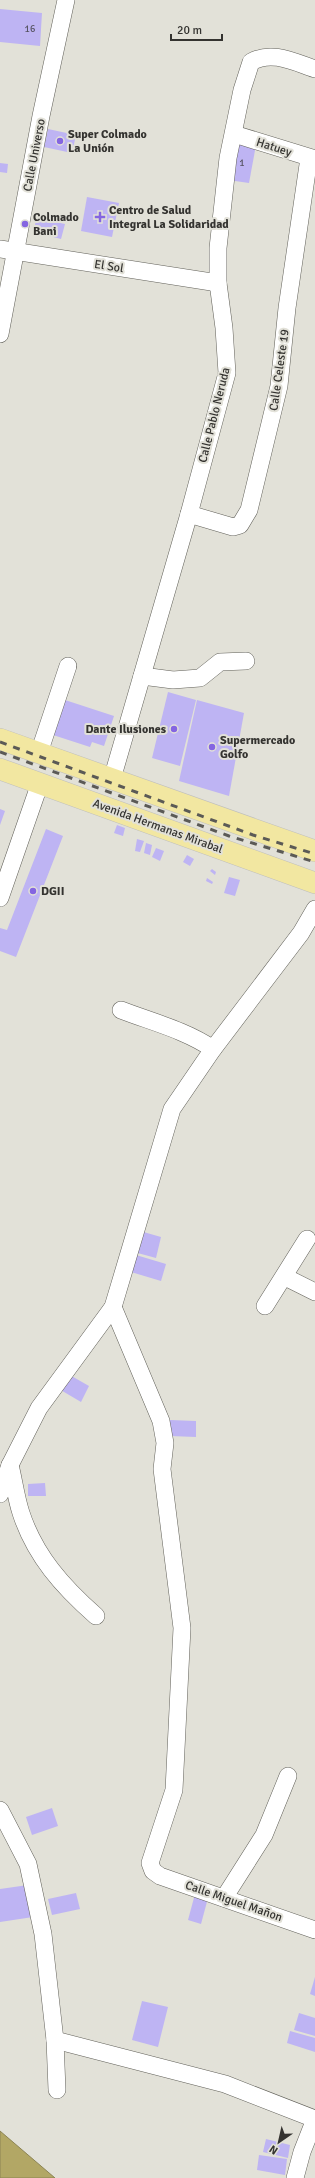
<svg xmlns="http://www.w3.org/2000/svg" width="315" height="2178" font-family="Signika,sans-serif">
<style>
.water{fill:#b2a765;stroke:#8c8455}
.building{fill:#beb4f3}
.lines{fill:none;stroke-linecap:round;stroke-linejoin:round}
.minor-casing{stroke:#62615a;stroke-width:18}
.major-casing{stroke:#bebebd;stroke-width:22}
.minor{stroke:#fff;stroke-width:17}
.major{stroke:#f2e7a1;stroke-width:21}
.rail{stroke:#5b5a56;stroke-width:3;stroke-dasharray:7 7;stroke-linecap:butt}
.poi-dot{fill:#8465e1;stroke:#e2e1d8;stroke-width:1.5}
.labels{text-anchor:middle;stroke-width:4;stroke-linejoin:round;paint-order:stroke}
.number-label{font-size:10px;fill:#565361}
.poi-label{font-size:12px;font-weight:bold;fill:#343330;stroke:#e2e1d8;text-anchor:start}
.street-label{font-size:12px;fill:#343330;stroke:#e2e1d8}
</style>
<rect width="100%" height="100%" fill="#e2e1d8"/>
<polygon class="water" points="0,2131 55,2178 0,2178"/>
<g class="building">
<polygon points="0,9 42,13 40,46 0,42"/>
<polygon points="48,129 76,135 72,153 44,147"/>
<polygon points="235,141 256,145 249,183 228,180"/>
<polygon points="0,163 8,164 7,173 0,172"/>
<polygon points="87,197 119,203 112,237 81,231"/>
<polygon points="36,218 65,224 61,239 34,232"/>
<polygon points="168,692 196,700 180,766 152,758"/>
<polygon points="65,700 114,716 104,746 92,742 90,747 53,735"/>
<polygon points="197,700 244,713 229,796 179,781"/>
<polygon points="0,809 5,811 0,825"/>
<polygon points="117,825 125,828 123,836 114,833"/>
<polygon points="46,829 63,836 16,957 0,951 0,928 7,930"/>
<polygon points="137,839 144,841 140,852 135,851"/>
<polygon points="146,843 152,845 150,855 144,853"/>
<polygon points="156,848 164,851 160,861 152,857"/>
<polygon points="187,855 194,859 190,866 183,862"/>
<polygon points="212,869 216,872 215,875 210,871"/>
<polygon points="229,877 240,880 235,896 224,893"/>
<polygon points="207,878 213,882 212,884 206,881"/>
<polygon points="140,1231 161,1237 156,1258 134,1252"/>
<polygon points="136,1255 166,1264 161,1281 131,1272"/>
<polygon points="68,1374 89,1386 81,1402 59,1389"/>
<polygon points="170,1420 196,1421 196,1437 170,1436"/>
<polygon points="45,1483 46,1496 28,1496 28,1484"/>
<polygon points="52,1808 58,1826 32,1835 26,1817"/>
<polygon points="28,1885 33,1917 0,1922 0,1889"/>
<polygon points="76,1893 80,1909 52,1915 48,1899"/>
<polygon points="195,1894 208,1898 201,1924 188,1920"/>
<polygon points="315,1977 315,1996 310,1994"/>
<polygon points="142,2001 168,2007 158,2047 132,2040"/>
<polygon points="299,2013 315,2018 315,2036 294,2030"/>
<polygon points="290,2031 315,2038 315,2052 287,2043"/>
<polygon points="266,2139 290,2145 288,2158 263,2152"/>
<polygon points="259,2155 287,2159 285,2175 257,2170"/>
</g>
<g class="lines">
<defs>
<g id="minor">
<polyline points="234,134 315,159"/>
<polyline points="0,249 218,283"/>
<polyline points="0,334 41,116 66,0"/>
<polyline points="189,514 233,527 240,525 249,510 279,386 287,308 309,158"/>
<polyline points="142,676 173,680 200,678 220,662 246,661"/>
<polyline points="39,753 68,666"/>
<path d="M 112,779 L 189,514 L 227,373 L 224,328 L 218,283 L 218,248 L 228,158 L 242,90 L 251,62 C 272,50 294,62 315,69"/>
<polyline points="0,898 40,783"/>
<path d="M 121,1010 C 152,1022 185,1030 213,1049"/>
<polyline points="285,1277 315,1292"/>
<polyline points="265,1306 307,1239"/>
<polyline points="113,1307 161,1421 165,1443 162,1469 182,1628 174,1790 150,1863 153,1871 160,1876 315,1930"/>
<path d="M 10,1465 C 14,1481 16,1498 21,1513 C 35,1556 63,1587 96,1616"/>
<polyline points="0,1494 10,1465 39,1408 113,1307 172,1109 213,1049 301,933 315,909"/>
<polyline points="0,1810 28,1864 43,1934 55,2040 57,2090"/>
<polyline points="224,1898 264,1835 288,1776"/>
<polyline points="55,2040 225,2084 315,2119"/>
<polyline points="295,2178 302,2152 315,2119"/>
</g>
<g id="major">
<polyline points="0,739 315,851"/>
<polyline points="0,769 315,883"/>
</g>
</defs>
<use href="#minor" class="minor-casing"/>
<use href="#major" class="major-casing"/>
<use href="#minor" class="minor"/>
<use href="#major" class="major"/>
<g class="rail">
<polyline points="0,742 253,835 315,854"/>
<polyline points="0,752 229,836 315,862"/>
</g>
</g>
<g class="poi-dot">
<circle cx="60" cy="141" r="4"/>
<path d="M98 211h4v4h4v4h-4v4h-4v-4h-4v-4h4z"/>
<circle cx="25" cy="224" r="4"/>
<circle cx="174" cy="729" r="4"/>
<circle cx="212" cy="747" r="4"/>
<circle cx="33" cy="891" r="4"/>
</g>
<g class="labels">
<g class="number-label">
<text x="30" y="32">16</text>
<text x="242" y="166">1</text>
</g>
<g class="poi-label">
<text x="68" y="138">Super Colmado<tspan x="68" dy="14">La Unión</tspan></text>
<text x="109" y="214">Centro de Salud<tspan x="109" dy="14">Integral La Solidaridad</tspan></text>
<text x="33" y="221">Colmado<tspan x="33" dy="14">Bani</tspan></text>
<text x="166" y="733" text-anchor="end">Dante Ilusiones</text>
<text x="220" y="744">Supermercado<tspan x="220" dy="14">Golfo</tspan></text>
<text x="41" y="895">DGII</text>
</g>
<g class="street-label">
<text transform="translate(274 147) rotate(18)" y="4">Hatuey</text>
<text transform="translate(34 155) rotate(-79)" y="4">Calle Universo</text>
<text transform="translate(109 266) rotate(9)" y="4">El Sol</text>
<text transform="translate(279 370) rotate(-82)" y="4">Calle Celeste 19</text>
<text transform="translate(214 415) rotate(-76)" y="4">Calle Pablo Neruda</text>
<text transform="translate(158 826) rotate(20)" y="4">Avenida Hermanas Mirabal</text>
<text transform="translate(234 1901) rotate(19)" y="4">Calle Miguel Mañon</text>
</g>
</g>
<g transform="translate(279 2142) rotate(214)" stroke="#e2e1d8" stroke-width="3" paint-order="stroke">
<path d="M0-3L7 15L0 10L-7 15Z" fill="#343330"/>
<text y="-6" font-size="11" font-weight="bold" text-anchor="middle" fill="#343330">N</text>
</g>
<path d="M171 34v6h51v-6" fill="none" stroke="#343330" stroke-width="2"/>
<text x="177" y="34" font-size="12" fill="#343330" stroke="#e2e1d8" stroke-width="3" paint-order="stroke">20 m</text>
</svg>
